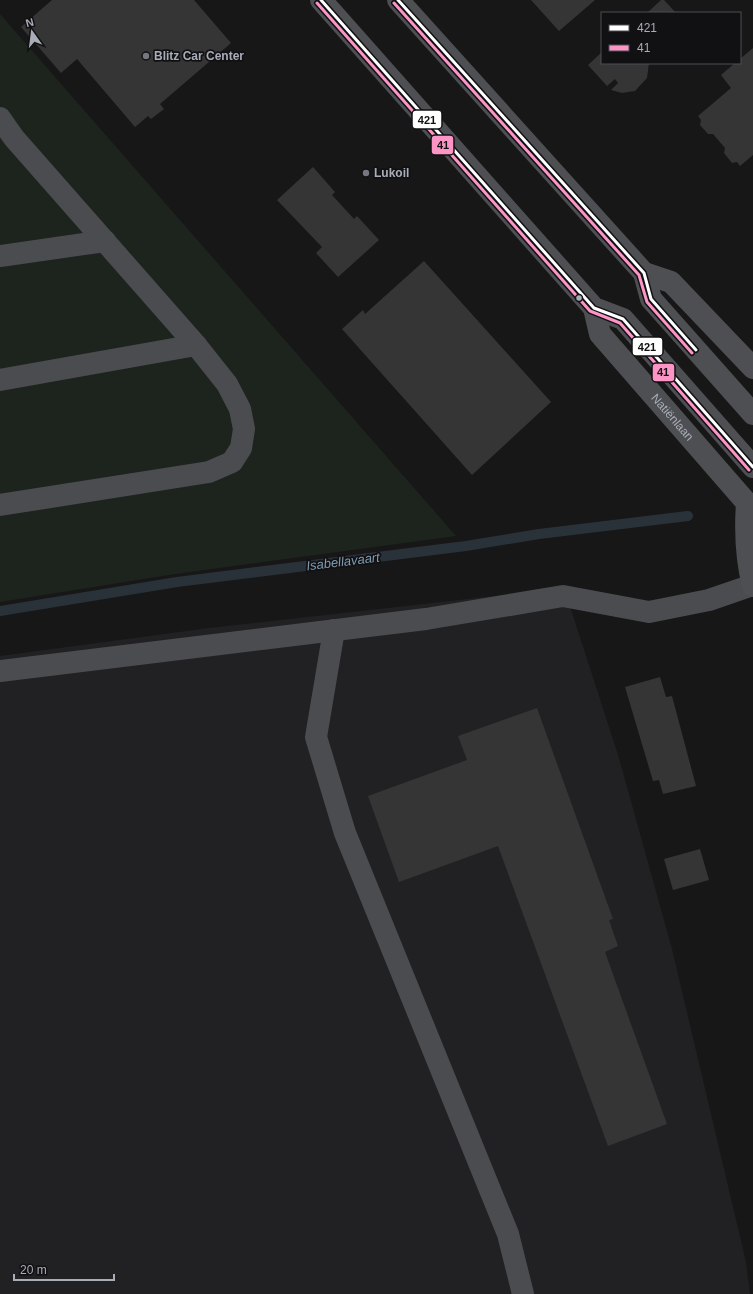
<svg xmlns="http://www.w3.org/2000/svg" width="753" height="1294" font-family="Arial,sans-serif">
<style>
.built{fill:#212123}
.green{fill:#1d241e}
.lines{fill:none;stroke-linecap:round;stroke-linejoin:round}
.stream{stroke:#2a3239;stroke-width:10}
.building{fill:#353536}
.minor{stroke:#4b4c50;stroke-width:22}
.major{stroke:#4d4f52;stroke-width:22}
.bus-1-casing{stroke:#111113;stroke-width:6}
.bus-2-casing{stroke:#111113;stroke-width:6}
.bus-1{stroke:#fff;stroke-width:3}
.bus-2{stroke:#fc95c5;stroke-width:3}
.poi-dot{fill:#757880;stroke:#111113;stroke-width:1.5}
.bus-dot{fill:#a8adb8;stroke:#111113;stroke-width:1.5}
.labels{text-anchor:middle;stroke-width:3.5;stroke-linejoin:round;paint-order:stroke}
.poi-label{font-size:12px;font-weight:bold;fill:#a8adb8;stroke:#111113;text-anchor:start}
.street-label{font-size:12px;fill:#a8adb8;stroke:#111113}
.water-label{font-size:13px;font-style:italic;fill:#7f9bb3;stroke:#111113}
.line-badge{stroke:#111113;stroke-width:1.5}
.pale-badge-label{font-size:11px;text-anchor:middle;font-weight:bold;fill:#111}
</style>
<rect width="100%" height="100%" fill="#171717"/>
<polygon class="built" points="547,590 569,603 619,758 672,949 746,1262 750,1294 0,1294 0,656 209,628"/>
<polygon class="green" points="0,14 456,536 175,574 0,602"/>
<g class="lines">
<polyline class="stream" points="0,611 177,582 466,546 539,534 688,516"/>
</g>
<g class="building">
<polygon points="52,0 194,0 231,43 160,104 164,109 151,119 148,116 135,127 77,59 61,73 21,27"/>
<polygon points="531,0 595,0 559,31"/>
<polygon points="661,0 664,0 676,13 647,13"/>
<polygon points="753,48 753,155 740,166 737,162 732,163 724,153 725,148 713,134 708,134 700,125 701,120 698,116 731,88 721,75 735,63 740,63 740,59"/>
<polygon points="602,52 602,63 649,63 647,78 635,91 622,93 611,90 618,83 615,79 607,86 588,65"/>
<polygon points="313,167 335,192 332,195 354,219 357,216 379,240 338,277 316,253 322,247 277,200"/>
<polygon points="424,261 551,402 472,475 342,329 363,310 365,314"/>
<polygon points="660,677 666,697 672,696 696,786 663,794 659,780 653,781 625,687"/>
<polygon points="537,708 613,919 609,920 618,946 605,952 667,1124 608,1146 498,846 399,882 368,796 467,760 458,736"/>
<polygon points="700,849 709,880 673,890 664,859"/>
</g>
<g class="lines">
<g class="minor">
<polyline points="0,118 14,138 196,345 227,384 240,409 244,429 241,448 232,462 209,472 0,505"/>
<polyline points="0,256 105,241"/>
<polyline points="0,380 196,345"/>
<polyline points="334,630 316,737 345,833 508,1234 523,1294"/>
<polyline points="0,671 426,619 563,596 649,612 709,600 753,585"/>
</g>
<g class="major">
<polyline points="321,0 594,308 623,319 753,467"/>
<polyline points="398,0 644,273 651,299 753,414"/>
<polyline points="644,273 671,282 753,368"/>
<path id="s1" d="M 594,308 L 600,334 L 747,503 C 745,531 746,558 753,586"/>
</g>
<defs>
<g id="bus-1">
<polyline points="321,0 594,308 623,319 753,467"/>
<polyline points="398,0 644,273 651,299 696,350"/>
</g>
<g id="bus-2">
<polyline points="317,3 590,311 620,323 749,470"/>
<polyline points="394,3 639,275 647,302 692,353"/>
</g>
</defs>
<use href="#bus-1" class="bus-1-casing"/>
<use href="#bus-2" class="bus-2-casing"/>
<use href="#bus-1" class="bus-1"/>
<use href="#bus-2" class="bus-2"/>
</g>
<g class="poi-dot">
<circle cx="146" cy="56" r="4"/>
<circle cx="366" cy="173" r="4"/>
</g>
<circle class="bus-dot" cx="579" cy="298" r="3.5"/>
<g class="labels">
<g class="poi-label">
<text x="154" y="60">Blitz Car Center</text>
<text x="374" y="177">Lukoil</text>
</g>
<g class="street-label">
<text dy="4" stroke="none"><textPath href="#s1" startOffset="137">Natiënlaan</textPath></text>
</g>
<g class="water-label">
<text transform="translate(343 561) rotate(-7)" y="5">Isabellavaart</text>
</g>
</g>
<g class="line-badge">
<rect x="412" y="110" width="30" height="19" rx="4" fill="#fff"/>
<rect x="431" y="135" width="23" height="20" rx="4" fill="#fc95c5"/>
<rect x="632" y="337" width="31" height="19" rx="4" fill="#fff"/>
<rect x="652" y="363" width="23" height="19" rx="4" fill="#fc95c5"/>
</g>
<g class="pale-badge-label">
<text x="427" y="124">421</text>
<text x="443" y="149">41</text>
<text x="647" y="351">421</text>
<text x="663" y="376">41</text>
</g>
<rect x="601" y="12" width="140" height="52" fill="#111113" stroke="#4d4f55"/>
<rect x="609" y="25" width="20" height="6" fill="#ffffff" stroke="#4d4f55"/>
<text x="637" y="32" font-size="12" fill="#a8adb8">421</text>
<rect x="609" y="45" width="20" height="6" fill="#fc95c5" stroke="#4d4f55"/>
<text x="637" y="52" font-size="12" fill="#a8adb8">41</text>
<g transform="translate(32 32) rotate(346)" stroke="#111113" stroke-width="3" paint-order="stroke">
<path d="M0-3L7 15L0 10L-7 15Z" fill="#a8adb8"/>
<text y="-6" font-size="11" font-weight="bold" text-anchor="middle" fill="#a8adb8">N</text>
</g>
<path d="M14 1274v6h100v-6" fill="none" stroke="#a8adb8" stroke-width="2"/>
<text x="20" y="1274" font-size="12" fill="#a8adb8" stroke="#111113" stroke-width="3" paint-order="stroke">20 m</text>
</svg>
